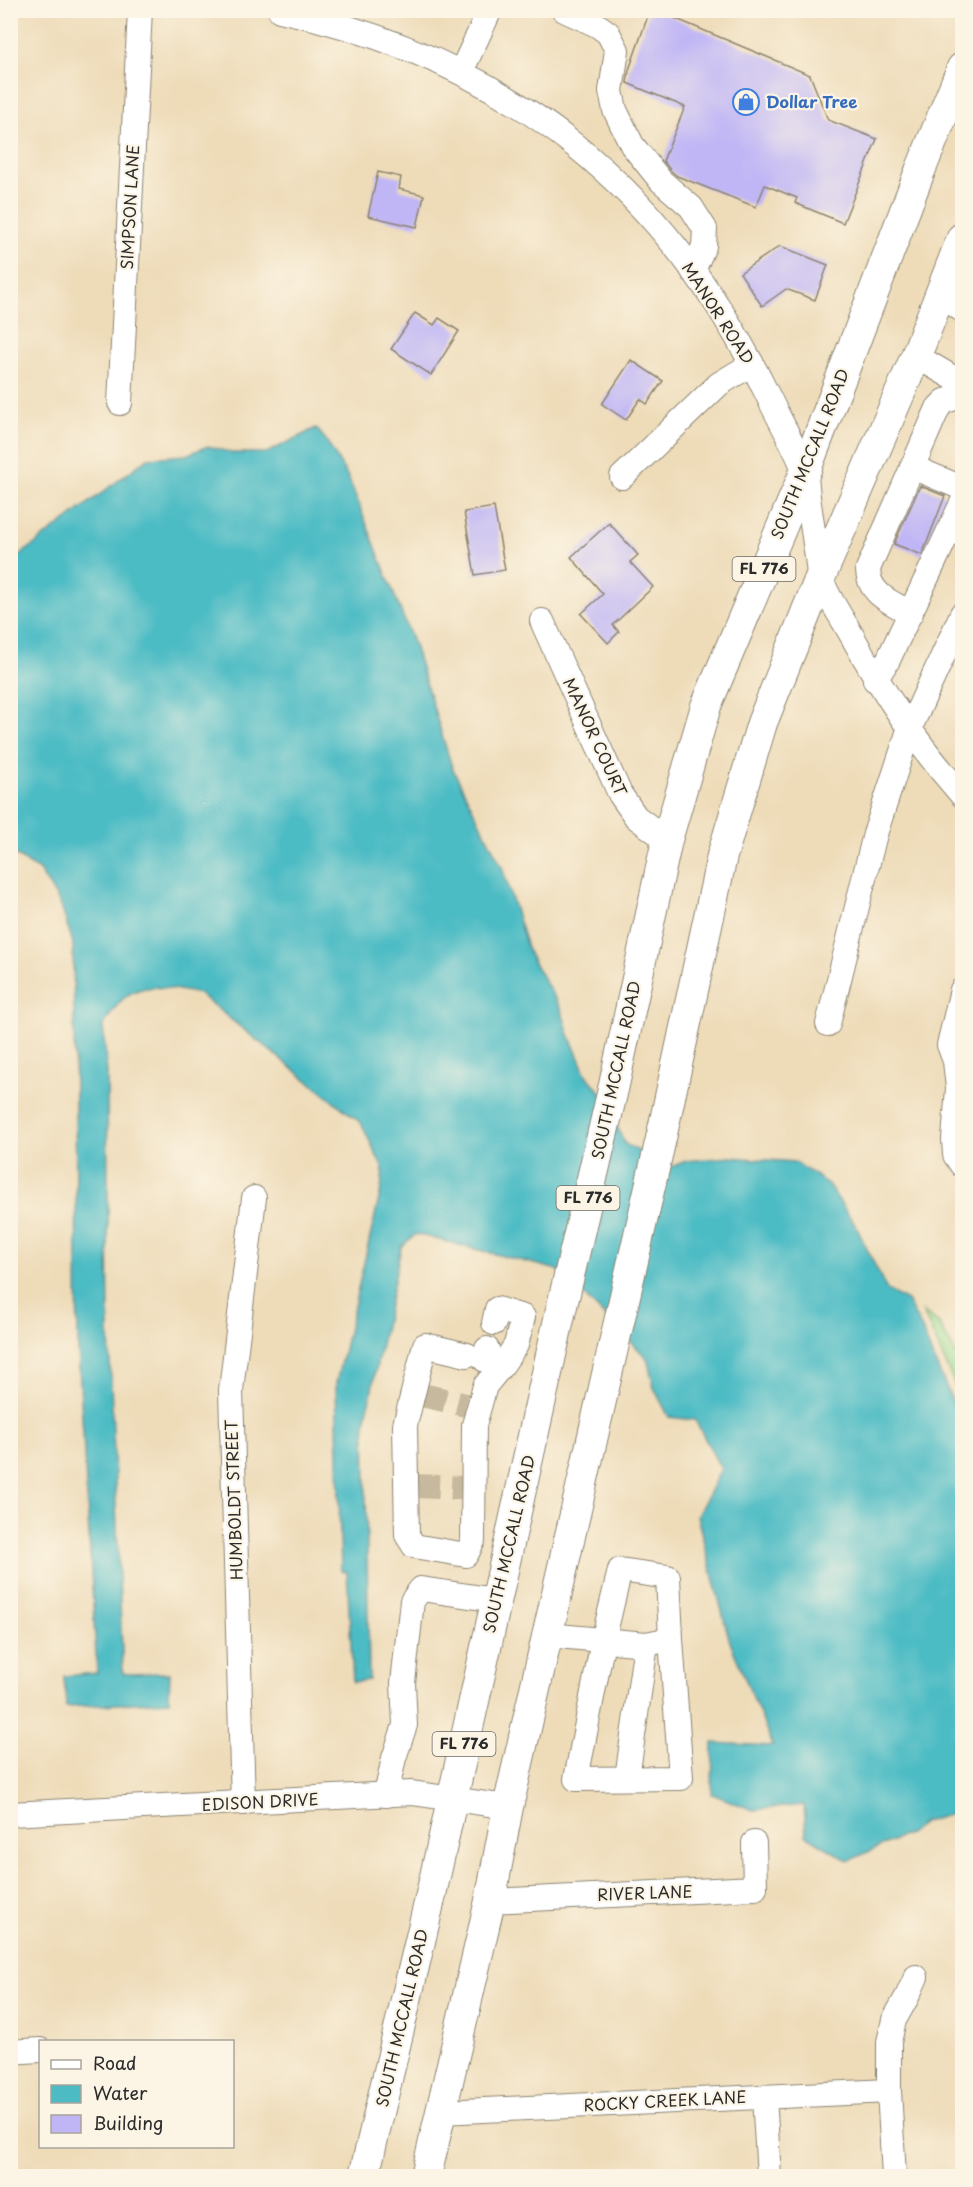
<svg xmlns="http://www.w3.org/2000/svg" width="973" height="2187" font-family="'Playpen Sans',sans-serif">
<style>
.green{fill:#9ad98f;stroke:#62825d;stroke-width:1.5}
.water{fill:#4cbbc4;stroke:#3c7378;stroke-width:1.5}
.building{fill:#c0b6f5}
.lines{fill:none;stroke-linecap:round;stroke-linejoin:round}
.minor-tunnel{stroke:#c7b99d;stroke-width:24;stroke-dasharray:24 12;stroke-linecap:butt}
.minor-casing{stroke:#8c8472;stroke-width:26}
.major-casing{stroke:#8c8472;stroke-width:32}
.minor{stroke:#fff;stroke-width:24}
.major{stroke:#fff;stroke-width:30}
.labels{text-anchor:middle;stroke-width:4.5;stroke-linejoin:round;paint-order:stroke}
.shield{fill:#fcf5e5;stroke:#6a6863;stroke-width:1.5}
.shield-label{font-size:15px;font-weight:bold;fill:#2b2b2b}
.shop-label{font-size:16px;font-weight:bold;fill:#366cbe;stroke:#fcf5e5;text-anchor:start}
.street-label{font-size:16px;fill:#2b2b2b;stroke:#fcf5e5}
</style>
<rect width="100%" height="100%" fill="#fcf5e5"/>
<filter id="ink" filterUnits="userSpaceOnUse"><feTurbulence type="fractalNoise" baseFrequency=".0167" numOctaves="2"/><feDisplacementMap in="SourceGraphic" scale="12" xChannelSelector="R" yChannelSelector="G"/><feConvolveMatrix kernelMatrix="1 2 1 2 8 2 1 2 1" color-interpolation-filters="sRGB"/></filter>
<filter id="wash" filterUnits="userSpaceOnUse"><feTurbulence type="fractalNoise" baseFrequency=".008" numOctaves="4" result="noise"/><feDisplacementMap in="SourceGraphic" scale="24" xChannelSelector="R" yChannelSelector="G"/><feGaussianBlur stdDeviation="1.35" result="paint"/><feColorMatrix in="noise" values="0 0 0 0 0 0 0 0 0 0 0 0 0 0 0 0 0 1.4 0 .05"/><feComposite in="paint" operator="in"/></filter>
<g filter="url(#wash)">
<rect width="100%" height="100%" fill="#eedcb9"/>
<polygon class="green" points="923,1312 939,1324 962,1365 962,1401"/>
<path class="water" d="M 316,428 L 326,440 L 348,477 L 413,642 L 452,767 L 502,867 L 529,954 L 561,1009 L 568,1032 L 586,1075 L 602,1093 L 625,1144 L 671,1167 L 686,1161 L 729,1157 L 795,1162 L 828,1184 L 856,1226 L 887,1290 L 907,1301 L 922,1329 L 933,1358 L 962,1422 L 962,1811 L 924,1822 L 910,1833 L 848,1861 L 806,1835 L 804,1805 L 753,1810 L 712,1794 L 713,1743 L 773,1746 L 730,1642 L 697,1516 L 721,1469 L 695,1420 L 669,1417 L 654,1388 L 647,1358 L 558,1270 L 416,1234 L 401,1247 L 365,1423 L 369,1680 L 353,1682 L 347,1572 L 341,1571 L 336,1383 L 381,1190 L 383,1169 L 361,1123 L 199,994 C 176,990 143,979 123,999 C 115,1006 109,1017 103,1026 L 107,1073 L 109,1335 L 123,1674 L 170,1673 L 169,1701 L 66,1707 L 64,1676 L 97,1673 L 78,1348 L 73,943 L 60,903 L 39,870 L 11,852 L 11,562 L 148,458 L 186,455 L 208,446 L 232,453 L 267,453 Z"/>
<g id="blocks">
<g class="building">
<polygon points="650,10 655,10 810,75 828,120 877,139 843,223 795,203 797,198 765,185 756,207 677,176 671,171 663,161 685,107 627,83 629,70"/>
<polygon points="378,172 401,177 399,189 424,195 417,227 368,216"/>
<polygon points="780,246 828,265 815,300 786,289 762,306 740,273"/>
<polygon points="415,313 434,325 439,318 459,331 431,375 391,349"/>
<polygon points="631,360 663,381 647,404 640,399 626,420 602,404"/>
<polygon points="920,486 945,496 922,555 894,544"/>
<polygon points="494,507 505,570 475,575 464,512"/>
<polygon points="609,523 638,555 630,562 653,587 613,625 619,632 608,643 581,614 603,594 571,557"/>
</g>
</g>
</g>
<g filter="url(#ink)">
<use href="#blocks" fill-opacity="0" stroke="#8c8472" stroke-width="1.5"/>
<g class="lines">
<g class="minor-tunnel">
<polyline points="422,1395 466,1405"/>
<polyline points="415,1486 461,1488"/>
</g>
<defs>
<g id="minor">
<path d="M 280,10 C 510,60 669,188 770,400 C 781,423 795,446 804,470 C 807,478 807,488 808,497 C 811,517 814,537 817,557 C 818,564 818,572 821,579 C 827,595 838,612 847,627 C 881,689 915,742 962,795"/>
<polyline points="564,10 597,25 608,33 617,50 611,91 615,110 632,145 661,181 691,207 705,229 704,246 693,271"/>
<polyline points="461,72 490,10"/>
<polyline points="940,294 962,310"/>
<polyline points="916,356 962,383"/>
<polyline points="120,403 140,10"/>
<polyline points="912,467 962,488"/>
<polyline points="622,477 719,384 752,364"/>
<path d="M 911,613 C 892,603 868,594 868,569 L 938,408 L 945,401 L 962,396"/>
<polyline points="542,621 620,794 636,817 667,840"/>
<polyline points="875,680 888,660 962,503"/>
<polyline points="962,990 949,1045 955,1061 958,1088 954,1139 955,1155 962,1165"/>
<polyline points="828,1024 875,834 909,730 962,614"/>
<polyline points="467,1355 425,1345 405,1425 407,1535 414,1546 466,1555 473,1541 474,1425 485,1386 503,1364 516,1345 523,1317 497,1309 494,1323"/>
<polyline points="485,1360 487,1349"/>
<polyline points="547,1635 646,1644 671,1639 668,1577 620,1570 603,1641 576,1779 681,1778 671,1639"/>
<polyline points="627,1778 646,1644"/>
<polyline points="386,1795 394,1758 405,1725 403,1683 412,1601 421,1589 496,1600"/>
<polyline points="243,1803 231,1390 254,1198"/>
<polyline points="10,1814 412,1793 508,1807"/>
<polyline points="490,1901 755,1888 754,1843"/>
<polyline points="10,2052 40,2050"/>
<polyline points="764,2097 769,2176"/>
<polyline points="440,2112 889,2091"/>
<polyline points="894,2176 889,2091 889,2042 894,2020 907,1997 916,1977"/>
</g>
<g id="major">
<polyline points="364,2176 430,1899 561,1310 614,1085 667,840 706,706 805,472 920,171 962,68"/>
<polyline points="426,2176 490,1901 508,1807 662,1134 722,856 762,723 820,578 916,356 962,238"/>
</g>
</defs>
<use href="#minor" class="minor-casing"/>
<use href="#major" class="major-casing"/>
<use href="#minor" class="minor"/>
<use href="#major" class="major"/>
</g>
</g>
<defs>
<symbol id="shop-ring" viewBox="-11 -11 22 22"><circle r="9.5" fill="#fcf5e5" stroke="#3f7fe0" stroke-width="1.5"/><path d="M-5-2.5h2.3a2.7 3.5 0 0 1 5.4 0H5L5.5 6h-11ZM-1.5-2.5h3a1.5 2.3 0 0 0-3 0Z" fill="#3f7fe0"/></symbol>
</defs>
<g fill-rule="evenodd">
<use href="#shop-ring" x="731" y="87" width="30" height="30"/>
</g>
<g class="labels">
<g class="shield">
<rect x="732.5" y="557" width="63" height="24" rx="4.5"/>
<rect x="556.5" y="1186" width="63" height="24" rx="4.5"/>
<rect x="432.5" y="1732" width="63" height="24" rx="4.5"/>
</g>
<g class="shield-label">
<text x="764" y="574">FL 776</text>
<text x="588" y="1203">FL 776</text>
<text x="464" y="1749">FL 776</text>
</g>
<g class="shop-label">
<text x="766" y="108">Dollar Tree</text>
</g>
<g class="street-label">
<text transform="translate(130 207) rotate(-87)" y="6">SIMPSON LANE</text>
<text transform="translate(718 313) rotate(57)" y="6">MANOR ROAD</text>
<text transform="translate(810 454) rotate(-68)" y="6">SOUTH MCCALL ROAD</text>
<text transform="translate(595 737) rotate(65)" y="6">MANOR COURT</text>
<text transform="translate(616 1070) rotate(-78)" y="6">SOUTH MCCALL ROAD</text>
<text transform="translate(234 1500) rotate(-92)" y="6">HUMBOLDT STREET</text>
<text transform="translate(509 1544) rotate(-77)" y="6">SOUTH MCCALL ROAD</text>
<text transform="translate(260 1802) rotate(-3)" y="6">EDISON DRIVE</text>
<text transform="translate(645 1893) rotate(-2)" y="6">RIVER LANE</text>
<text transform="translate(402 2018) rotate(-77)" y="6">SOUTH MCCALL ROAD</text>
<text transform="translate(665 2101) rotate(-3)" y="6">ROCKY CREEK LANE</text>
</g>
</g>
<rect width="973" height="2187" fill="none" stroke="#fcf5e5" stroke-width="36"/>
<rect x="39" y="2040" width="195" height="108" fill="#fcf5e5" stroke="#a8a49b" stroke-width="1.5"/>
<rect x="51" y="2060" width="30" height="9" fill="#ffffff" stroke="#a8a49b" stroke-width="1.5"/>
<text x="93" y="2070" font-size="18" fill="#2b2b2b">Road</text>
<rect x="51" y="2085" width="30" height="18" fill="#4cbbc4" stroke="#a8a49b" stroke-width="1.5"/>
<text x="93" y="2100" font-size="18" fill="#2b2b2b">Water</text>
<rect x="51" y="2115" width="30" height="18" fill="#c0b6f5" stroke="#a8a49b" stroke-width="1.5"/>
<text x="93" y="2130" font-size="18" fill="#2b2b2b">Building</text>
</svg>
